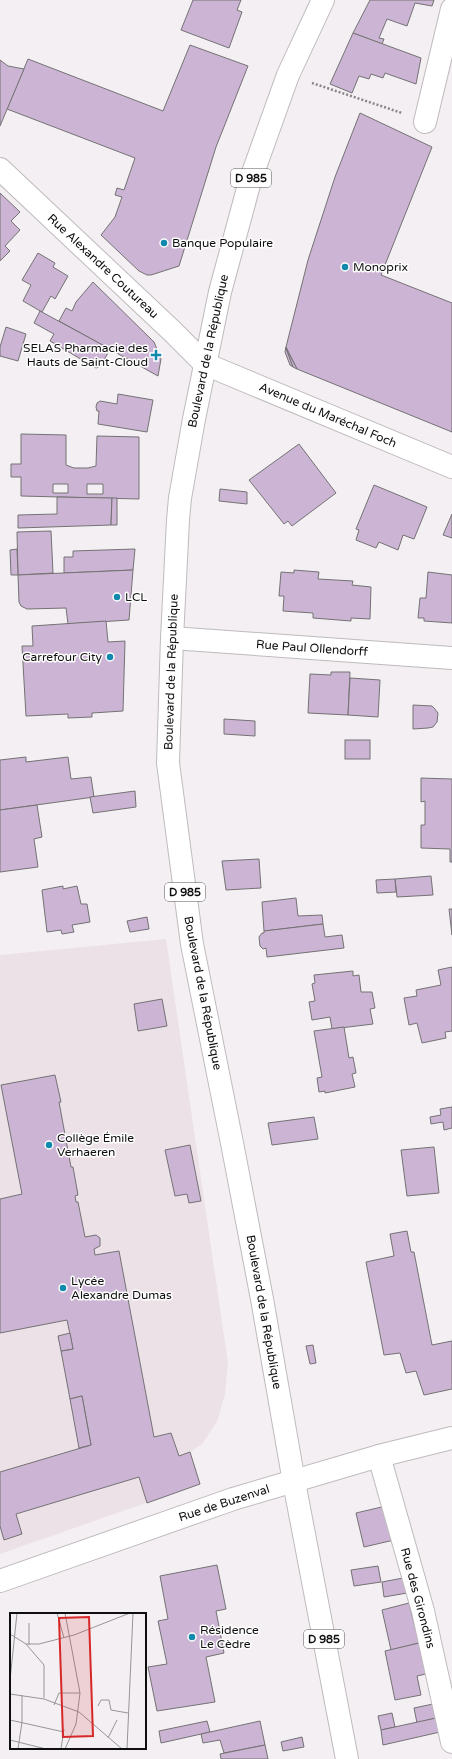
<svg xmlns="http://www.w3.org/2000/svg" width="452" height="1759" font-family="'Varela Round',sans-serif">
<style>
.built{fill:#ece1e7}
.building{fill:#ccb5d4;stroke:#747274;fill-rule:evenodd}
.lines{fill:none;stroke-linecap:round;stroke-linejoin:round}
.minor-casing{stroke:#bfbbbd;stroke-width:24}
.major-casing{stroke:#bfbbbd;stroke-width:24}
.path{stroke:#888587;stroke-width:2.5;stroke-dasharray:2 2;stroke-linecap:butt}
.minor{stroke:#fff;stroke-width:22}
.major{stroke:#fff;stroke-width:22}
.poi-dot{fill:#1089ac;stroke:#fffefe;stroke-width:1.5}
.labels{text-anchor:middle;stroke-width:3;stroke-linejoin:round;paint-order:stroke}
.shield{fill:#fffefe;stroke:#575656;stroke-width:1}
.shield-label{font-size:11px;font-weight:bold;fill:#0f0e0e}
.poi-label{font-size:12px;fill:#0f0e0e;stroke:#fffefe;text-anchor:start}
.street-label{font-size:12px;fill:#0f0e0e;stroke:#fffefe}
.inset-road{fill:none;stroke:#989597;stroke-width:1}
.view{fill:#d62828;fill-opacity:0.15;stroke:#d62828;stroke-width:2}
.inset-edge{fill:none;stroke:#0f0e0e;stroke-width:2}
</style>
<rect width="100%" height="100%" fill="#f3eff2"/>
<polygon class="built" points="166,939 228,1363 225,1394 217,1422 202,1444 190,1452 200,1484 0,1554 0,955"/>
<g class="building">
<polygon points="193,0 241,0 237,10 242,12 229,48 181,30"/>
<polygon points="370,0 434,0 432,6 415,3 407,26 387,19 379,38 384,39 382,44 353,33"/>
<polygon points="353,33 421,58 416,84 385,73 383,78 371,74 369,79 359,76 352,93 330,84"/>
<polygon points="190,45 248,66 216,147 179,266 151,275 147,275 139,271 101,235 115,217 122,197 115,195 117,188 124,190 135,158 7,109 28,59 163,111"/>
<polygon points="0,60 8,66 24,69 0,126"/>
<polygon points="360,113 432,147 381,275 452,303 452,432 297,369 286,347 308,260 335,177"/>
<polygon points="0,193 20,212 11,221 20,230 5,246 10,251 0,261"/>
<polygon points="38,253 55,263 53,267 68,276 55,299 51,296 42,312 23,301 31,285 22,280"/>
<polygon points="93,282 154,342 161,359 158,376 59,321 66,308 72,311 76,302"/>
<polygon points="40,311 110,349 101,366 96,368 50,341 54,334 34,323"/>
<polygon points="6,327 26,334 18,361 0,356 0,347"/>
<polygon points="286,347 286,348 293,367 290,365 285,352"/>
<polygon points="286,348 297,369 293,367"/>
<polygon points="118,394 153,400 147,432 98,424 99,411 97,411 96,407 97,403 100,401 117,404"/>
<path d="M 21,434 L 66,435 L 66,465 L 74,468 L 88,468 L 96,466 L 97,436 L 139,437 L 139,499 L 21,496 L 21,477 L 11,477 L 11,464 L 21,464 ZM 53,484 L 68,484 L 68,493 L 53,493 ZM 87,484 L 103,484 L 103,494 L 87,494 Z"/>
<polygon points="299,444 336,493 292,526 288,521 284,524 249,480"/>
<polygon points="374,485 427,507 414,539 403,535 398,550 379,542 376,548 356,540 359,530 356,529"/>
<polygon points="220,489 247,492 247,504 219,501"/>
<polygon points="57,497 112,498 111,525 18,528 18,515 57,514"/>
<polygon points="112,498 117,498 117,525 111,525"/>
<polygon points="452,514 452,538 443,535"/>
<polygon points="51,531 53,573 18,575 17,532"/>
<polygon points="17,549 18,575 11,575 10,550"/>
<polygon points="135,549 133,570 64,573 64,557 73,557 73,551"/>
<polygon points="133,570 129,620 68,624 66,608 27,609 21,606 19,602 18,575"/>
<polygon points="294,570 319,572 318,579 353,581 352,585 371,587 370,619 351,618 351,621 313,618 313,613 283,611 284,596 279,596 281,572 294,573"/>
<polygon points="428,572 452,575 452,623 424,621 424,618 418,618 420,598 426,598"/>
<polygon points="106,621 108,642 125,641 123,711 92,713 92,717 68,718 68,714 26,716 22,646 33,646 32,626"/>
<polygon points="331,672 350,672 348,715 308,713 310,674 331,675"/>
<polygon points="350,678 380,680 378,717 348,715"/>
<polygon points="413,705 432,706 434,708 438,713 437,722 433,727 428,728 413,729"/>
<polygon points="224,719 255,721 255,736 224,734"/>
<rect x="345" y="740" width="25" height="19"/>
<polygon points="26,757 26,762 68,757 71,779 91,777 94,797 0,810 0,760"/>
<polygon points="421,778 452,779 452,862 450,862 450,849 421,848 421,825 425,825 425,801 421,802"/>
<polygon points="135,791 136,807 93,813 90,797"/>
<polygon points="37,805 42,837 34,839 38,867 0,872 0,810"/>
<polygon points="259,859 261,888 226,890 222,861"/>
<polygon points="431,876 433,895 397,897 395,879"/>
<polygon points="395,879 396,892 377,893 376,880"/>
<polygon points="63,886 63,889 77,886 81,904 87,904 90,922 72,925 74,932 62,934 61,930 47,932 42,890"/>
<polygon points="296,898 298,916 322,915 323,924 264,931 262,902"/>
<polygon points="449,909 452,909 452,935"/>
<polygon points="147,917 149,929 130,932 127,921"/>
<polygon points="323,924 325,937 342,935 344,948 267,957 266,948 263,949 260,946 259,937 262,933 264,933 264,931"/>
<polygon points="452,967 452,1031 445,1032 446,1038 422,1043 417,1023 409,1025 404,998 417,996 416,990 441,985 438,970"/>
<polygon points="353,971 353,976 359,975 361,992 372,992 375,1008 370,1009 373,1024 332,1029 330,1017 312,1020 309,1002 315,1001 312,984 315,983 314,975"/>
<polygon points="162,999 167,1026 138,1031 134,1004"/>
<polygon points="344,1027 349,1058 353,1057 356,1073 352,1074 355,1087 325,1093 325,1091 319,1092 317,1078 322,1077 314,1031"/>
<polygon points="55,1075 61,1102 59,1102 71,1167 73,1167 78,1195 75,1196 76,1202 78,1202 85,1237 96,1235 100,1238 100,1246 94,1249 95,1255 119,1251 154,1437 171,1433 179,1456 190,1452 200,1484 147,1503 139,1477 16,1514 22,1534 4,1540 0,1526 0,1472 91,1445 82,1396 70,1399 61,1351 73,1349 67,1320 0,1333 0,1199 22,1194 1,1085"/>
<polygon points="452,1107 452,1128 444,1130 443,1122 431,1124 430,1117 441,1115 440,1109"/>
<polygon points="314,1117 318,1139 272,1145 268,1123"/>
<polygon points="190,1145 201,1201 189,1203 187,1194 175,1196 165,1150"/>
<polygon points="434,1147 439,1193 407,1196 401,1150"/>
<polygon points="407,1231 411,1252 414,1252 432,1345 452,1341 452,1389 424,1395 416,1371 406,1373 400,1353 384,1355 366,1262 394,1256 390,1234"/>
<polygon points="70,1333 73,1349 61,1351 58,1336"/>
<polygon points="313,1345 316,1363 310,1364 306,1346"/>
<polygon points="82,1396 91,1445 79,1448 70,1399"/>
<polygon points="386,1506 394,1540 364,1547 356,1513"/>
<polygon points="217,1565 226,1609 216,1611 224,1653 206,1657 215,1702 157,1711 148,1667 167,1664 158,1621 168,1619 160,1576"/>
<polygon points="378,1566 381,1582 354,1586 351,1570"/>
<polygon points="403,1578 407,1593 384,1597 382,1582"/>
<polygon points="409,1603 419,1643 391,1650 382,1610"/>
<polygon points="419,1643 426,1674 417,1676 421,1695 395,1700 385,1651"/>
<polygon points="433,1704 436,1718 417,1723 414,1708"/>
<polygon points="392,1713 395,1727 381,1730 378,1716"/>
<polygon points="436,1718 440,1732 383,1745 381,1730"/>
<polygon points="207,1721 210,1732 161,1743 159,1731"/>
<polygon points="260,1721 265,1745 224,1753 220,1740 203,1743 201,1734"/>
<polygon points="302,1737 304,1747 283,1751 281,1742"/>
<polygon points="265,1745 268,1759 221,1759 220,1754"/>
</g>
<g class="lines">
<defs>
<g id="minor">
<polyline points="425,122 452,9"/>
<polyline points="0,169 172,331 205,364 452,467"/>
<polyline points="172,638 452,658"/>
<polyline points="379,1456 423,1611 452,1742"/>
<polyline points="0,1581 233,1499 379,1456 452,1438"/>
</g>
<polyline id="major" points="323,0 288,75 250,181 220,292 194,419 180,498 178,520 172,638 168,763 192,944 232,1143 262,1299 294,1482 347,1759"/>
</defs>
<use href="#minor" class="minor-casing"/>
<use href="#major" class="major-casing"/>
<polyline class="path" points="312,83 402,113"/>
<use href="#minor" class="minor"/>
<use href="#major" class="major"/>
</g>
<g class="poi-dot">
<circle cx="164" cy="243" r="4"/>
<circle cx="345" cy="267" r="4"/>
<path d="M154 349h4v4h4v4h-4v4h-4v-4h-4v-4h4z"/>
<circle cx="117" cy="597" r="4"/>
<circle cx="110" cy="657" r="4"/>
<circle cx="49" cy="1145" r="4"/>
<circle cx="63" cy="1288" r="4"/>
<circle cx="192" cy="1637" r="4"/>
</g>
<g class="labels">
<g class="shield">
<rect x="231" y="169" width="40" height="18" rx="3"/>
<rect x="165" y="883" width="40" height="18" rx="3"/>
<rect x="304" y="1630" width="40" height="18" rx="3"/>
</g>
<g class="shield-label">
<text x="251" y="182">D 985</text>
<text x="185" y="896">D 985</text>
<text x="324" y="1643">D 985</text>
</g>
<g class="poi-label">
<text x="172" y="247">Banque Populaire</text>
<text x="353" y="271">Monoprix</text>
<text x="148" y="352" text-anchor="end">SELAS Pharmacie des<tspan x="148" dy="14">Hauts de Saint-Cloud</tspan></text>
<text x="125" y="601">LCL</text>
<text x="102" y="661" text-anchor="end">Carrefour City</text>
<text x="57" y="1142">Collège Émile<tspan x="57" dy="14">Verhaeren</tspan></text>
<text x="71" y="1285">Lycée<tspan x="71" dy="14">Alexandre Dumas</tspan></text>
<text x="200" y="1634">Résidence<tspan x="200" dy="14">Le Cèdre</tspan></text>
</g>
<g class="street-label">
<text transform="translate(103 266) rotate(43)" y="4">Rue Alexandre Coutureau</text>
<text transform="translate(208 351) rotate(-78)" y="4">Boulevard de la République</text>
<text transform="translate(328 415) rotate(23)" y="4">Avenue du Maréchal Foch</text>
<text transform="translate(312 648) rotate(4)" y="4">Rue Paul Ollendorff</text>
<text transform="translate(171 672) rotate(-88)" y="4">Boulevard de la République</text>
<text transform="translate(203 993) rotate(79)" y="4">Boulevard de la République</text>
<text transform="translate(264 1312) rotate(80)" y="4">Boulevard de la République</text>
<text transform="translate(224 1503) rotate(-18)" y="4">Rue de Buzenval</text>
<text transform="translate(418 1598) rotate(75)" y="4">Rue des Girondins</text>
</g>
</g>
<g transform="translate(10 1613)">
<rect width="136" height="136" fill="#f3eff2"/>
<path class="inset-road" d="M 47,0 L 54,25M 55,0 L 70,80 L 66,111 L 55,136M 19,10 L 19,32M 0,21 L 16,31 L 29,31 L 64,22 L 120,0M 16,31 L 34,52 L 34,85M 0,67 L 7,0M 0,81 L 34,86 L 69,99 L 112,136M 44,92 L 49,80 L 70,80M 88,93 L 91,87 L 99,87 L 101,97 L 118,100M 0,107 L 54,119M 98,125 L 107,107M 0,127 L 36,136M 8,136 L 12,109 L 12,82M 51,136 L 54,116M 117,136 L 123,0"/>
<path class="view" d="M 79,4 L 83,123 L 53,124 L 49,5 Z"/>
<rect width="136" height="136" class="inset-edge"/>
</g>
</svg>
